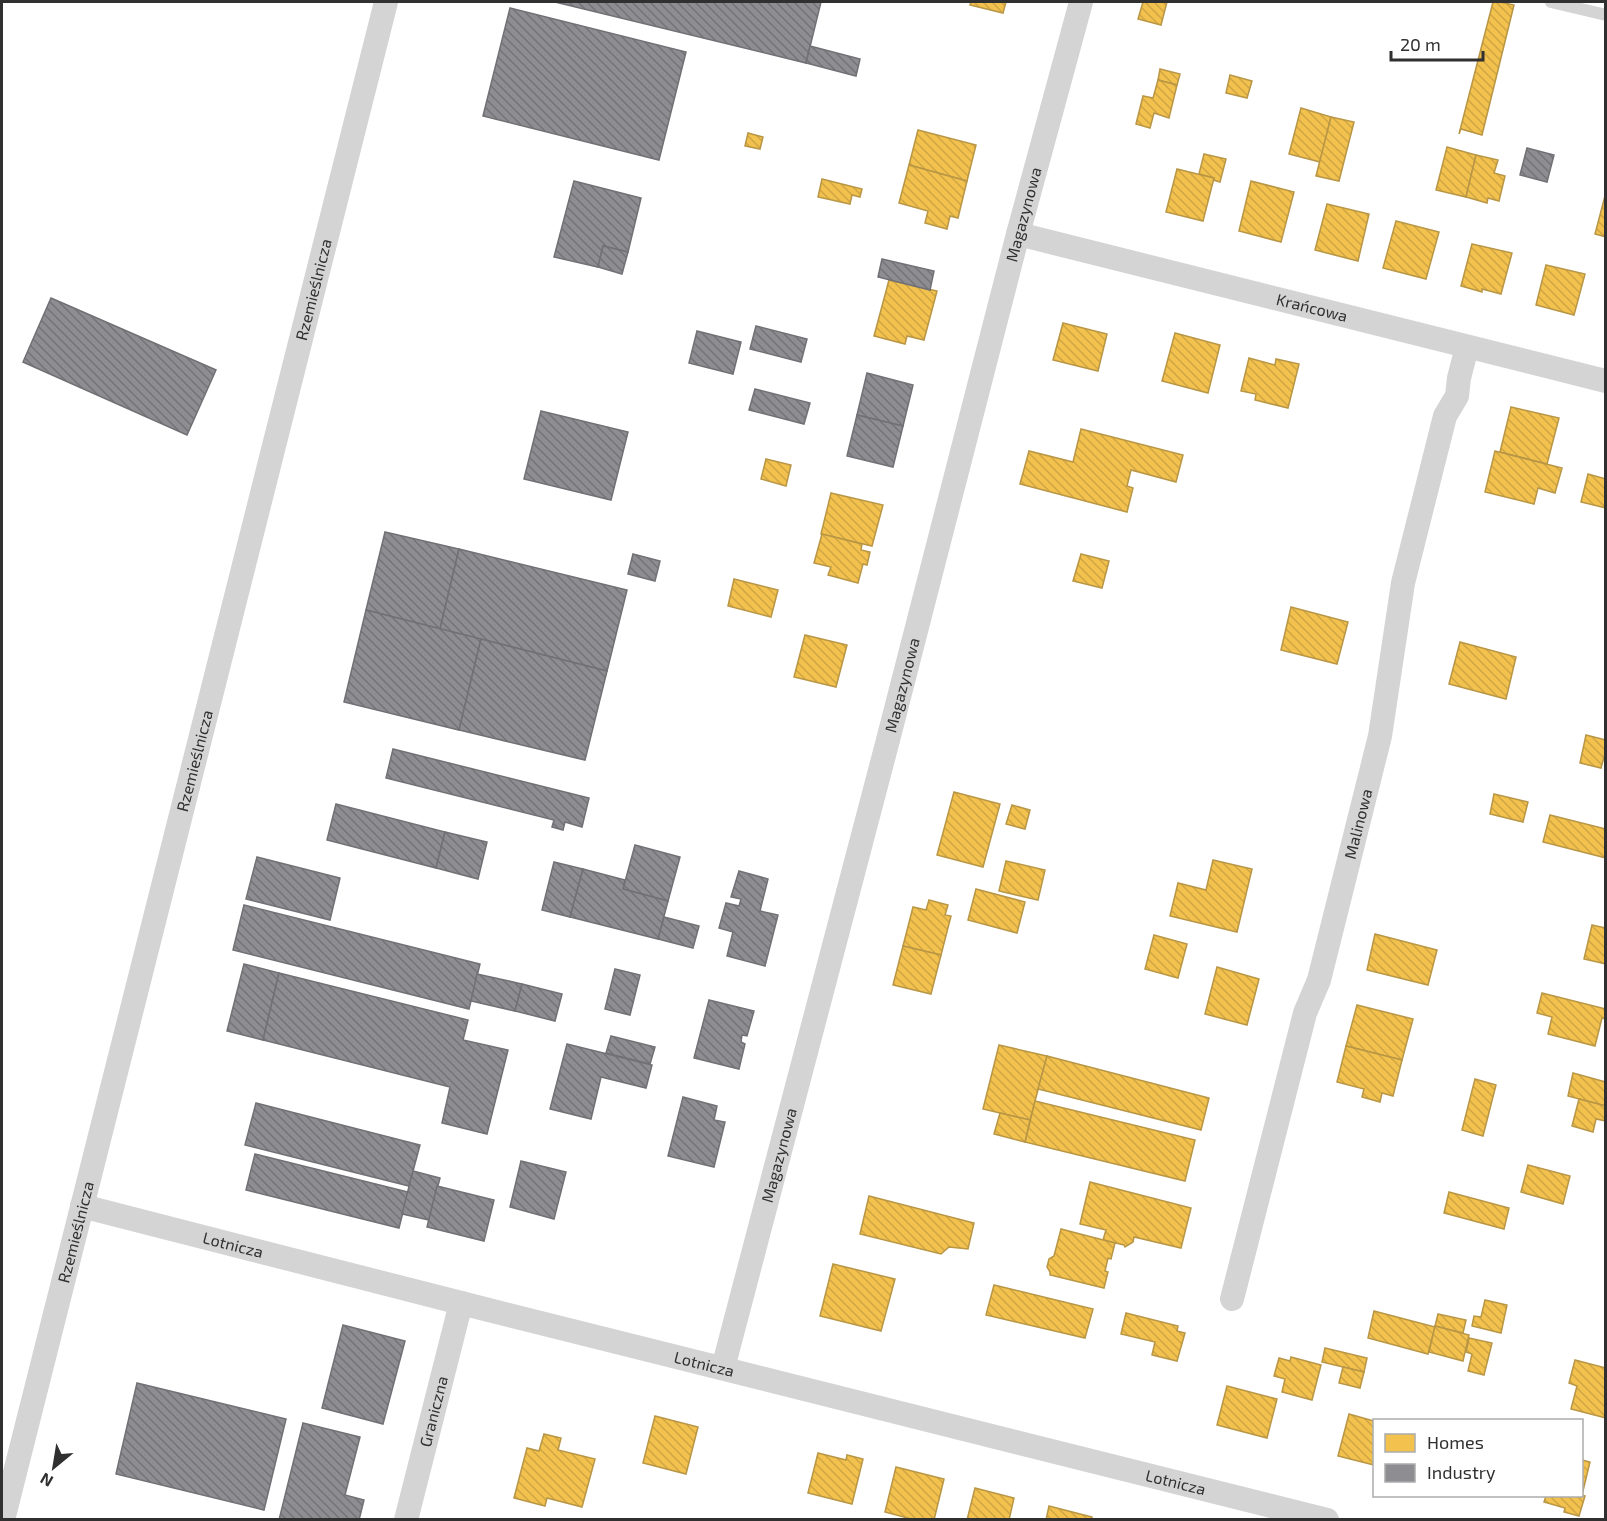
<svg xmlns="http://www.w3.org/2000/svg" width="1607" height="1521" font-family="'Exo 2',sans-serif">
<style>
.homes{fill:url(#homes-back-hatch);stroke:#b89645;stroke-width:1.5}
.industry{fill:url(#industry-back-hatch);stroke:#717175;stroke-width:1.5}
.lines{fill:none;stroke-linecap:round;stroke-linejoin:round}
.service{stroke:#d4d4d4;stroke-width:12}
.minor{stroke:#d4d4d4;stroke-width:24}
.labels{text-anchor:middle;stroke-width:6;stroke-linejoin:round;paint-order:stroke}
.street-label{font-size:16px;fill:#303030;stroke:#fff}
</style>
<defs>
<pattern id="homes-back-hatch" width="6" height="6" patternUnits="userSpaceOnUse" patternTransform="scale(1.5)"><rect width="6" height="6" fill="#f2c14e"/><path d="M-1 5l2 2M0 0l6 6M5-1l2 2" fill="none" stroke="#d0a644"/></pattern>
<pattern id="industry-back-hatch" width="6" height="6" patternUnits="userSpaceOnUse" patternTransform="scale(1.5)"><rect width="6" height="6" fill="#8d8d92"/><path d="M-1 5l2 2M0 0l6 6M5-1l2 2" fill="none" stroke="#747478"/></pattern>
</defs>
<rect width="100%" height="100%" fill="#fff"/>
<g class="homes">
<polygon points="971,2 1006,2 1003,13 970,5"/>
<polygon points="1143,2 1167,2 1161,25 1138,19"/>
<polygon points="1493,2 1500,2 1514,5 1482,135 1461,129 1459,134"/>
<polygon points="1160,69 1180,74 1177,85 1158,80"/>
<polygon points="1230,75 1252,81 1247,98 1226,93"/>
<polygon points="1158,80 1177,85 1169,118 1154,113 1150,128 1136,124 1143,96 1153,98"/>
<polygon points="1301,108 1331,117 1320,162 1289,154"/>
<polygon points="1331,117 1354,122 1339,181 1316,176"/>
<polygon points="918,130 976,145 967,181 909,165"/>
<polygon points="748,133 763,137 760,149 745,146"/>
<polygon points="1447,147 1476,155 1466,197 1436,190"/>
<polygon points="1204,154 1226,159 1220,182 1213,180 1214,178 1199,174"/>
<polygon points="1476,155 1498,160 1494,173 1505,176 1499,201 1488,198 1487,203 1466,197"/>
<polygon points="909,165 967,181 958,218 950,216 947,229 925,223 928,211 899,203"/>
<polygon points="1177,169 1214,178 1203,221 1166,212"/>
<polygon points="822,179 862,189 860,197 852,195 850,204 818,197"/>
<polygon points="1251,181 1294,192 1281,242 1239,231"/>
<polygon points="1606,192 1606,237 1595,234"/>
<polygon points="1327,204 1369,214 1358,261 1315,250"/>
<polygon points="1396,221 1439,232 1426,279 1383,268"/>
<polygon points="1472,244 1512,253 1501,294 1482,289 1482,292 1461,286"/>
<polygon points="1546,265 1585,274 1574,315 1536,305"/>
<polygon points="889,280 937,291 924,340 907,336 905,344 874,336"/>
<polygon points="1063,323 1107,334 1098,371 1053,360"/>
<polygon points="1175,333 1220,345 1208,393 1162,381"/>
<polygon points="1249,358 1275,365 1276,359 1299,364 1288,408 1255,400 1256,394 1241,391"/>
<polygon points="1511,407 1559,418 1547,464 1500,452"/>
<polygon points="1081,429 1183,455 1176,482 1131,470 1127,486 1133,488 1127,512 1020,484 1029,451 1073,462"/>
<polygon points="1495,451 1562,468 1555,493 1538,488 1534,504 1485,492"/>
<polygon points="766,459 791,465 786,486 761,479"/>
<polygon points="1588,474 1606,479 1606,508 1581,502"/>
<polygon points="831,493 883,505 872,546 821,534"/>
<polygon points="822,534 862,544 861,550 870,552 867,565 863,564 858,583 828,575 831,567 814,563"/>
<polygon points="1081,554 1109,561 1102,588 1073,581"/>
<polygon points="734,579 778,590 771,617 728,606"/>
<polygon points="1291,607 1348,622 1337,664 1281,650"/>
<polygon points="805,635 847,645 836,687 794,677"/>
<polygon points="1460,642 1516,657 1506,699 1449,684"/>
<polygon points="1586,735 1606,740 1606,750 1601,768 1580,763"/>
<polygon points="954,792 1000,804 983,867 937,855"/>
<polygon points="1494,794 1528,802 1523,822 1490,814"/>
<polygon points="1012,805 1030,810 1025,829 1006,824"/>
<polygon points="1550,815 1606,829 1606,858 1543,842"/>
<polygon points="1213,860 1252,869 1237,932 1170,916 1178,883 1206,890"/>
<polygon points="1006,861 1045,870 1038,900 999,891"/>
<polygon points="976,889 1025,902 1017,933 968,920"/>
<polygon points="929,900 948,905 945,915 951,916 941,955 903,946 913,907 926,910"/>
<polygon points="1592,925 1606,928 1606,964 1584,959"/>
<polygon points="1375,934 1437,950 1428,985 1367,970"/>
<polygon points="1154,935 1187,944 1178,978 1145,969"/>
<polygon points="903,946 941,955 931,994 893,985"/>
<polygon points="1217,967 1259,979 1247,1025 1205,1014"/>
<polygon points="1542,993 1606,1009 1606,1019 1602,1018 1595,1046 1548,1034 1552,1017 1537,1013"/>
<polygon points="1357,1005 1413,1019 1402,1060 1346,1046"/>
<polygon points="999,1045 1047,1056 1030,1120 983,1109"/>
<polygon points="1346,1046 1402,1060 1393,1096 1382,1093 1380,1102 1362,1097 1364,1089 1337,1082"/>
<polygon points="1047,1056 1209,1098 1201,1130 1038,1089"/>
<polygon points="1573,1073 1606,1082 1606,1106 1568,1096"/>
<polygon points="1475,1079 1496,1085 1483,1136 1462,1130"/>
<polygon points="1579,1099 1606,1106 1606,1121 1596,1119 1593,1132 1572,1126"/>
<polygon points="1035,1101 1195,1140 1185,1181 1025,1142"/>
<polygon points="1000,1113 1030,1120 1025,1142 994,1134"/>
<polygon points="1528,1165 1570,1176 1563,1204 1521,1192"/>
<polygon points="1090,1182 1191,1208 1181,1248 1134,1237 1133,1242 1125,1247 1124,1245 1103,1240 1106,1230 1080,1224"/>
<polygon points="1449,1192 1509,1208 1504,1229 1444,1213"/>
<polygon points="869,1196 974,1223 968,1249 949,1247 941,1254 860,1234"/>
<polygon points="1061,1229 1115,1243 1111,1259 1108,1258 1105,1271 1108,1272 1104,1288 1050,1275 1050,1272 1047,1267 1049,1259 1054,1256"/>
<polygon points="833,1264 895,1279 881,1331 820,1316"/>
<polygon points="994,1285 1093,1309 1085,1338 986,1315"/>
<polygon points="1485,1300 1507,1305 1501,1333 1472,1326 1474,1316 1481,1317"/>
<polygon points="1374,1311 1435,1327 1428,1354 1368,1338"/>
<polygon points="1126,1313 1178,1326 1177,1331 1185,1333 1177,1361 1152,1355 1155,1342 1121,1334"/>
<polygon points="1438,1314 1466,1320 1463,1333 1435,1326"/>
<polygon points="1435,1326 1469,1335 1463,1361 1429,1352"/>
<polygon points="1469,1338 1492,1343 1484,1375 1468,1371 1472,1354 1466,1352"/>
<polygon points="1325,1348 1367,1358 1364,1372 1322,1362"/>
<polygon points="1291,1357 1321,1365 1312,1400 1282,1392 1285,1379 1274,1376 1279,1358 1290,1361"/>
<polygon points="1575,1360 1606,1368 1606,1418 1571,1409 1577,1386 1569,1383"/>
<polygon points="1343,1367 1364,1372 1360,1388 1339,1383"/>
<polygon points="1227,1386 1277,1399 1267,1438 1217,1425"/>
<polygon points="1349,1414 1374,1421 1374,1465 1338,1456"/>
<polygon points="655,1416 698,1427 686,1474 643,1463"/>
<polygon points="544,1434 561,1438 558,1450 595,1459 582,1507 547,1498 545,1506 514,1498 527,1448 539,1451"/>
<polygon points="818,1453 846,1460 847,1455 863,1459 852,1504 808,1493"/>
<polygon points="1582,1460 1590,1462 1582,1495 1585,1496 1579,1516 1564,1512 1565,1508 1544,1502 1546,1496 1582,1496"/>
<polygon points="896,1467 944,1479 934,1520 915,1520 885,1512"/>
<polygon points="975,1488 1014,1498 1009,1520 967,1520"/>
<polygon points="1049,1506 1092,1517 1091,1520 1046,1520"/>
</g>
<g class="industry">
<polygon points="555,2 821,2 806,63"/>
<polygon points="510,8 686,52 659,160 483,116"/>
<polygon points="810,46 860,59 856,76 806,63"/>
<polygon points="1527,148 1554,155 1547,182 1520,175"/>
<polygon points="574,181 641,198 628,252 603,246 598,267 554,257"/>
<polygon points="603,246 628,252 622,274 598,267"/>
<polygon points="882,259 934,271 930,290 878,277"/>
<polygon points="51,298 216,370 187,435 23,362"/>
<polygon points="756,326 807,339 801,362 750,349"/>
<polygon points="697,331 741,342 733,374 689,363"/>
<polygon points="867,373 913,385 903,426 857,415"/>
<polygon points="755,389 810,403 804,424 749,410"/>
<polygon points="541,411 628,432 611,500 524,479"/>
<polygon points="857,415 903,426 893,467 847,456"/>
<polygon points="385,532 459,549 440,629 366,610"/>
<polygon points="459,549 627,590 607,671 440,629"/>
<polygon points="633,554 660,561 655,581 628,574"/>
<polygon points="366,610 481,639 459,730 344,702"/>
<polygon points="481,639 607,671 585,760 459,730"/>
<polygon points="393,749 589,798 582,827 565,822 563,830 552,827 554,820 386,778"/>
<polygon points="336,804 445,832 436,868 327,840"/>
<polygon points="445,832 487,842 478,879 436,868"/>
<polygon points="635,845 680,857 668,901 623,889"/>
<polygon points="257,857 340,878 330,920 246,899"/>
<polygon points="554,862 583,869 570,917 542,910"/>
<polygon points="583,869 625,880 623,889 668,901 658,939 570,917"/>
<polygon points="739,871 768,879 760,911 778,915 765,966 727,956 733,932 719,928 726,903 739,906 741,899 731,897"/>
<polygon points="244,905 480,964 469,1009 233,950"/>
<polygon points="664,917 699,926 693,948 658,939"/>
<polygon points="244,964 279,973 263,1040 227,1031"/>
<polygon points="615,969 640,975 630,1015 605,1009"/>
<polygon points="279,973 468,1020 463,1040 508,1050 487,1134 442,1123 450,1087 263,1040"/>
<polygon points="477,974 522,984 515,1011 471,1001"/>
<polygon points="522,984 562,994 555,1021 515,1011"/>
<polygon points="709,1000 754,1011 747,1036 742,1035 741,1042 745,1044 739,1069 694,1058"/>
<polygon points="611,1036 655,1047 650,1064 606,1053"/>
<polygon points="567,1044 652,1065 646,1088 601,1077 591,1119 550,1109"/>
<polygon points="683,1097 717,1106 714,1120 725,1122 714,1167 668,1156"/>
<polygon points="256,1103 420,1145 409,1186 245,1145"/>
<polygon points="255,1154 408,1192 399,1228 246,1190"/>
<polygon points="521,1161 566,1172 554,1219 510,1207"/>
<polygon points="413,1171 440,1178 429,1220 402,1214"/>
<polygon points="437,1186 494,1200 484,1241 427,1227"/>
<polygon points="343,1325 405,1341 383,1424 322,1408"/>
<polygon points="137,1383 286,1419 264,1510 116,1474"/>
<polygon points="303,1423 360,1437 345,1495 364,1500 359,1520 279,1520"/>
</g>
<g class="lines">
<polyline class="service" points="1551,2 1606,15"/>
<g class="minor">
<path id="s1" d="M 1018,234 L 1606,381"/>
<path id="s2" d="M 82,1206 L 461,1303 L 1327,1520"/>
<path id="s3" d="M 1232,1299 L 1305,1013 L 1319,980 L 1380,736 L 1403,583 L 1445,416 L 1457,396 L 1459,378 L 1467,347"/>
<path id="s4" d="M 723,1368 L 888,740 L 1018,234 L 1081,2"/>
<path id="s5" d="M 3,1520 L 386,2"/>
<path id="s6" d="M 406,1520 L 461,1303"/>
</g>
</g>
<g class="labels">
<g class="street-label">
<text dy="6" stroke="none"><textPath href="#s4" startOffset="1192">Magazynowa</textPath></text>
<text dy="6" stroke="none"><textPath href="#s5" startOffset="1269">Rzemieślnicza</textPath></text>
<text dy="6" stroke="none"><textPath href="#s1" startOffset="303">Krańcowa</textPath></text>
<text dy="6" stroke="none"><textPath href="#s4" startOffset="706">Magazynowa</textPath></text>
<text dy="6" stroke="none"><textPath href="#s5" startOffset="783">Rzemieślnicza</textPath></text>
<text dy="6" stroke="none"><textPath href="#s3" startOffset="492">Malinowa</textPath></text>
<text dy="6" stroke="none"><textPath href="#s4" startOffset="220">Magazynowa</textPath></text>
<text dy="6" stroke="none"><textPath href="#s5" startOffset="297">Rzemieślnicza</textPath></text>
<text dy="6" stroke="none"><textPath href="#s2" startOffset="156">Lotnicza</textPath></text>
<text dy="6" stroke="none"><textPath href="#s2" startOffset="642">Lotnicza</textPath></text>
<text dy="6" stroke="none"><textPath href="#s6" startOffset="112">Graniczna</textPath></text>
<text dy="6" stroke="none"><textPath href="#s2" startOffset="1128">Lotnicza</textPath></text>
</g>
</g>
<rect width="1607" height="1521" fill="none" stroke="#303030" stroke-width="6"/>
<rect x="1373" y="1419" width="210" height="78" fill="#ffffff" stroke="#acacac" stroke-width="1.5"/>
<rect x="1385" y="1434" width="30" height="18" fill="#f2c14e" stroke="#acacac" stroke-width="1.5"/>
<text x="1427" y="1449" font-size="18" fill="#303030">Homes</text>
<rect x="1385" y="1464" width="30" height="18" fill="#8d8d92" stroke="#acacac" stroke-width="1.5"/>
<text x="1427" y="1479" font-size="18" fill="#303030">Industry</text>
<g transform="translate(54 1467) rotate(210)" stroke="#ffffff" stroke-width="4.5" paint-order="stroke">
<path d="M0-4.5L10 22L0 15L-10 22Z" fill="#303030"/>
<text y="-9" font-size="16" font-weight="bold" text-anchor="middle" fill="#303030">N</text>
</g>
<path d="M1391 51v9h92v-9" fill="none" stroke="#303030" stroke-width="3"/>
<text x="1400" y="51" font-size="18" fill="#303030" stroke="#ffffff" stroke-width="4.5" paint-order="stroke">20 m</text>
</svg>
